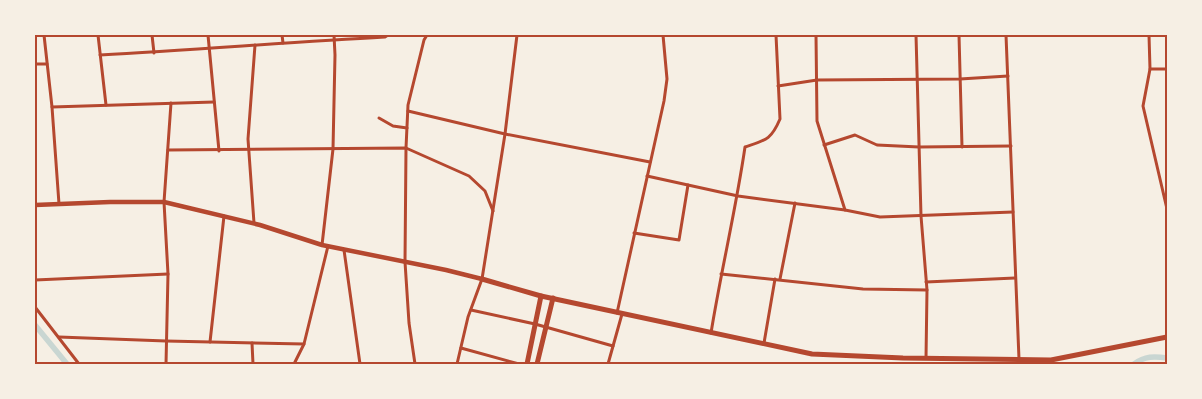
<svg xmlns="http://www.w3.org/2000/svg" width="1202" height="399" font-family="Montserrat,sans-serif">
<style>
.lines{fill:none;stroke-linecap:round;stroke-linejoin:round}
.canal{stroke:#c9d6d2;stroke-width:5.5}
.minor{stroke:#b5482f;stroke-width:3}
.secondary{stroke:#b5482f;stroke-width:4.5}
.primary{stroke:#b5482f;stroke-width:5}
.neatline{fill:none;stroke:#b5482f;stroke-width:2}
</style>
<rect width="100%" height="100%" fill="#f6efe4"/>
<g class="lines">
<g class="canal">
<polyline points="35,325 67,364"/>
<path d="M 1134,364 C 1145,356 1154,356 1167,358"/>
</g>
<g class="minor">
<polyline points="44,35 52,107 59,204"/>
<polyline points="98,35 106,105"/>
<polyline points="152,35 154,53"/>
<polyline points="208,35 219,151"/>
<polyline points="282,35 283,43"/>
<polyline points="816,35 817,121 845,210"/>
<polyline points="916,35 921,216 927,290 926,358"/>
<polyline points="959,35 962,147"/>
<polyline points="1006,35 1019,359"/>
<polyline points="1149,35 1150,69 1143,106 1167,209"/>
<path d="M 100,55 C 195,50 290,42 385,37 L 388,35"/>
<polyline points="35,64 47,64"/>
<polyline points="1150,69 1167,69"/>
<polyline points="778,86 817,80 960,79 1008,76"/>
<polyline points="52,107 214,102"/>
<polyline points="408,111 505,134 650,162"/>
<polyline points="379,118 393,126 407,128"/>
<polyline points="824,145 855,135 877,145 919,147 1011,146"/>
<polyline points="168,150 406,148 469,176 485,191 493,211"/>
<polyline points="647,176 738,196 845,210 880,217 1013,212"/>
<polyline points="254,223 248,139 255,45"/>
<polyline points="634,233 679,240 688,185"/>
<polyline points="322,245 333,149 335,55 334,35"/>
<polyline points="344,250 360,364"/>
<polyline points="721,274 863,289 927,290"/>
<polyline points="780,279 795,203"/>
<polyline points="35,280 168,274"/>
<polyline points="926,282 1015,278"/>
<polyline points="35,307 79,364"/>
<polyline points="471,310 535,324 613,346"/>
<polyline points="617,313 664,101 667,79 663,35"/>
<path d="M 711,333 C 721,271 736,209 745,147 C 766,140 771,140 780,119 L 776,35"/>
<polyline points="59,337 166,341 304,344"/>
<polyline points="210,342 224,216"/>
<polyline points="252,343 253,364"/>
<polyline points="764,343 775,279"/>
<polyline points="461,348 519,364"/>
<polyline points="166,364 168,274 164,202 171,103"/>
<polyline points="294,364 304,344 328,246"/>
<polyline points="415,364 409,323 405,262 406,148 408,105 424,40 427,35"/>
<polyline points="457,364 468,317 482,279 505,134 517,35"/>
<polyline points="608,364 622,314"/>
</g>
<polyline class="secondary" points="35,205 110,202 164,202 260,225 322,245 446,270 482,279"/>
<g class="primary">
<polyline points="482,279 541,296 812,354 903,358 1051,360 1167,337"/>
<polyline points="527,364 541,296"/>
<polyline points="537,364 553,298"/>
</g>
</g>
<rect width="1202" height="399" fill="none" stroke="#f6efe4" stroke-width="72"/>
<rect x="36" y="36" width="1130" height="327" class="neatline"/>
</svg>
